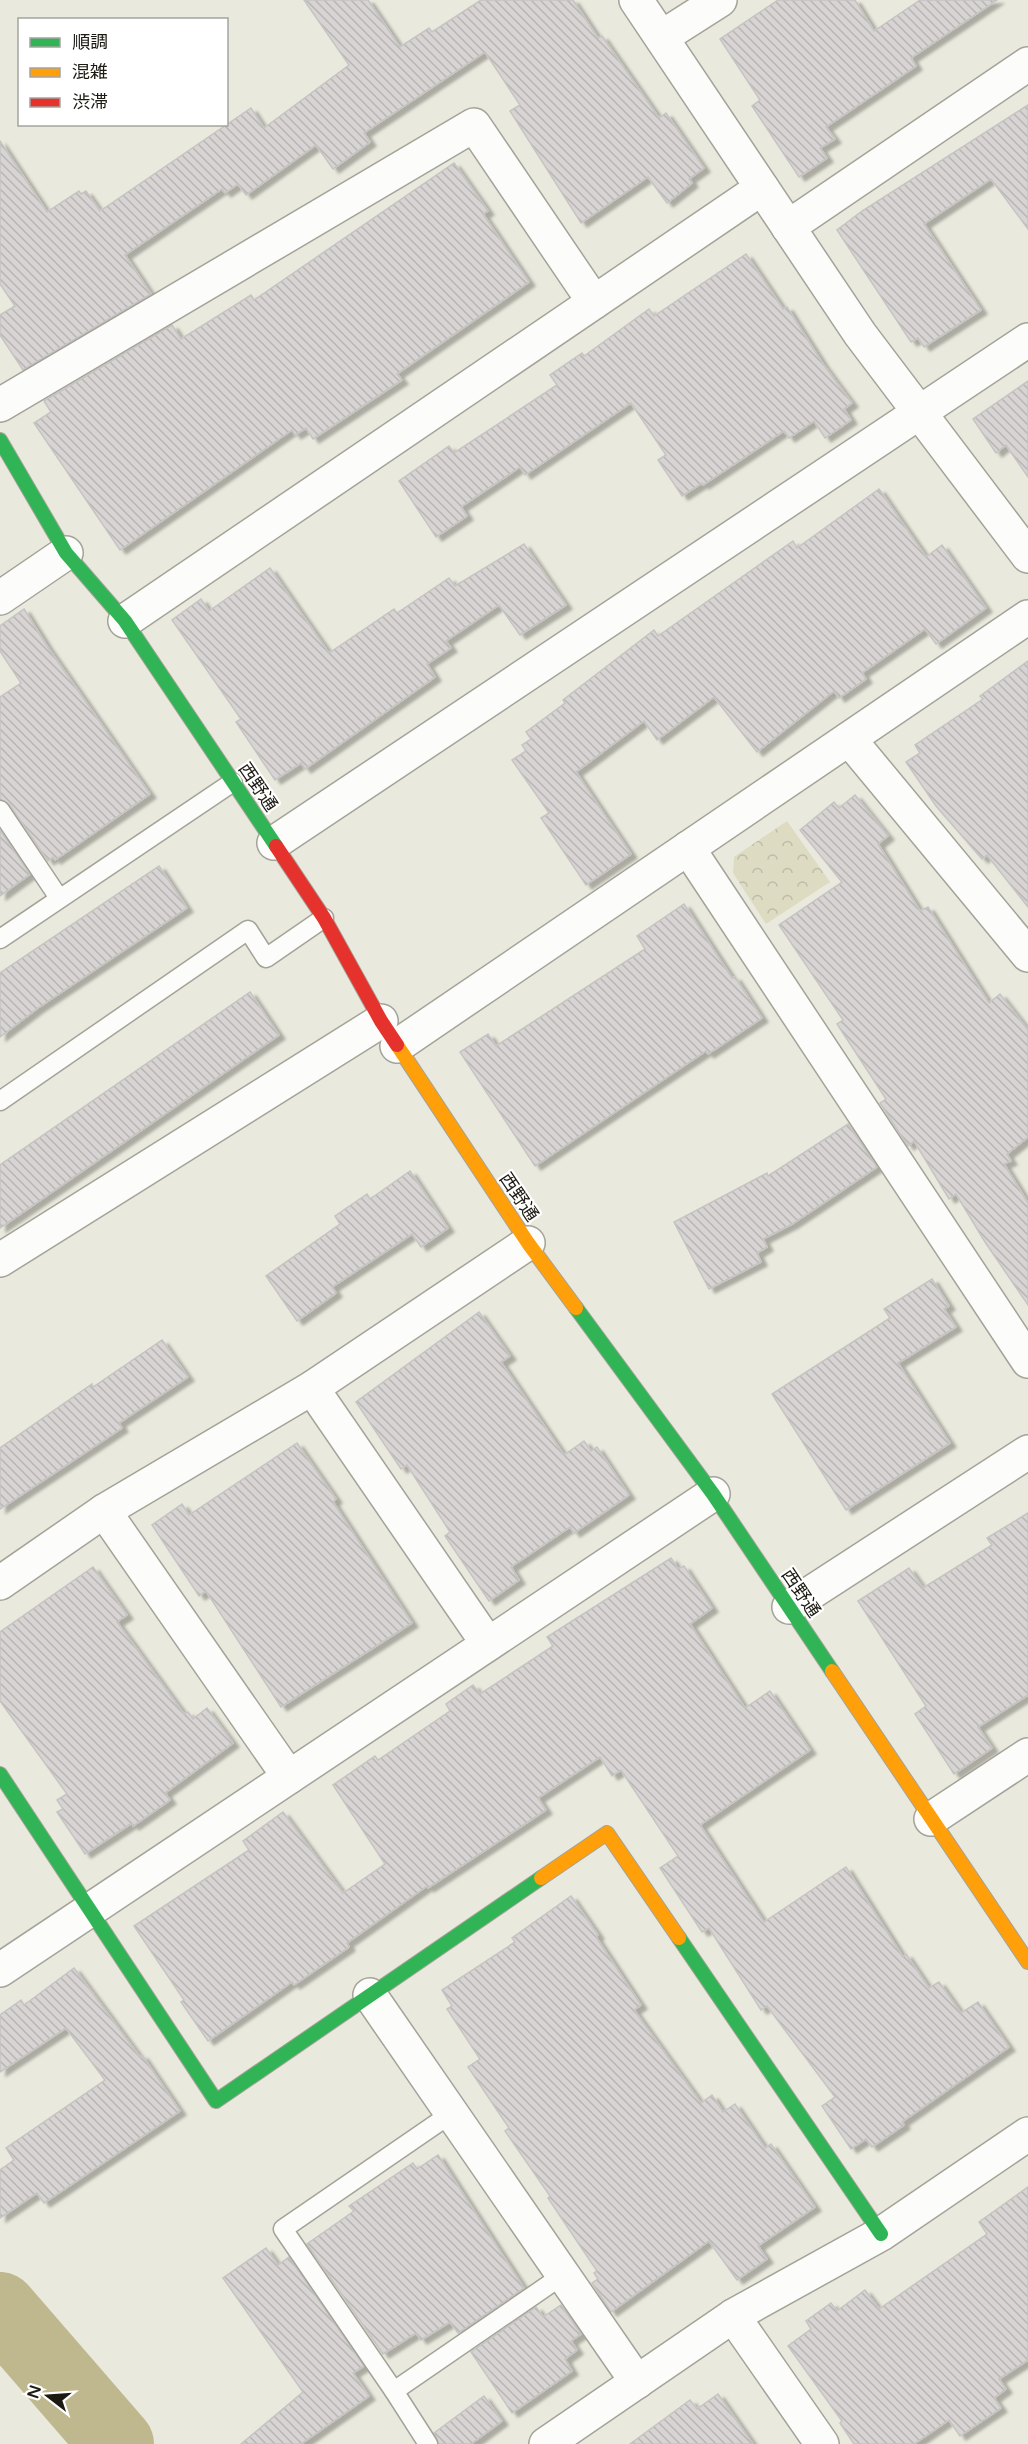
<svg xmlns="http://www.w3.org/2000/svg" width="1028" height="2444" font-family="'Varela Round','Noto Sans JP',sans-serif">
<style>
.forest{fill:url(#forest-crowns)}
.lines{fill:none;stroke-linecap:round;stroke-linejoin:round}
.river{stroke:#bfb88f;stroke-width:74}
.building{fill:url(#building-back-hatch);stroke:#c6c4c2;stroke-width:1.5;filter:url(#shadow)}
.lane-casing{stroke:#a4a399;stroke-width:21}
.street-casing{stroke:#a4a399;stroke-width:36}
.fast-casing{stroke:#a4a399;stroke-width:16}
.slow-casing{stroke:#a4a399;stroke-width:16}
.jam-casing{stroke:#a4a399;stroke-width:16}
.lane{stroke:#fcfcfa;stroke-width:18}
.street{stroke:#fcfcfa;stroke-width:33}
.fast{stroke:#30b455;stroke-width:14}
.slow{stroke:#ff9f0a;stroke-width:14}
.jam{stroke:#e5322d;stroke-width:14}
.labels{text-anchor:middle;stroke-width:4.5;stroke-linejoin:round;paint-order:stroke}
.street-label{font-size:18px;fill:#1c1b13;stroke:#fff}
</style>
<defs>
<pattern id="forest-crowns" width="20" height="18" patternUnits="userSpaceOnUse" patternTransform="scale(1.5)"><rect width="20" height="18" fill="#dedbc3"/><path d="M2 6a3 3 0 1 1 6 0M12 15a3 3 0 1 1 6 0" fill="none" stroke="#bebba7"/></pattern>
<pattern id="building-back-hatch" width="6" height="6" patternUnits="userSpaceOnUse" patternTransform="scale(1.5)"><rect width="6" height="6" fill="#d7d4d3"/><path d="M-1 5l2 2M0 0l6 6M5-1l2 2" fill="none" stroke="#b8b5b4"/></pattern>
<filter id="shadow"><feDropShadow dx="6" dy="4" stdDeviation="1.5" flood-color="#0004"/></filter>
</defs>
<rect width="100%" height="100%" fill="#eae9dd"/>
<polygon class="forest" points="787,821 830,882 766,924 733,873 734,857"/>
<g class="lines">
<polyline class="river" points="0,2309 117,2444"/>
</g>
<g class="building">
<polygon points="304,0 368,0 400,47 429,28 432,32 481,0 573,0 598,38 602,36 659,118 666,113 704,168 689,179 692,183 667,203 648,177 581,223 510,111 520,105 485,52 364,133 370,142 333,169 316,145 246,195 238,184 225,193 222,189 125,255 151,294 23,370 0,335 0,315 15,306 0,284 0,141 47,212 79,191 81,194 86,191 100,211 251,108 264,128 349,65"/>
<polygon points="778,0 855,0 874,31 920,0 997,0 911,58 916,66 826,127 835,139 820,148 827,158 799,177 752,106 760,100 720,39"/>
<polygon points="1028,105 1028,229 991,179 924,224 981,310 924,347 918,338 911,342 837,230 862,211"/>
<polygon points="454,163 488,211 483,214 529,282 397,374 402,380 313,439 306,428 295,435 292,430 120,550 34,423 51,412 44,401 172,325 181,339 251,295 254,300"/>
<polygon points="746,254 783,309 787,307 823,364 852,403 844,409 851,420 825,438 814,421 789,438 784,431 703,485 702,483 682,496 658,460 666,455 631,403 525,475 520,467 461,507 467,516 436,537 399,481 449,446 454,453 557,385 550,375 582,353 584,356 649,309 654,316"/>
<polygon points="1028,381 1028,477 1006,445 996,453 973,419"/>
<polygon points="879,489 926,557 942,545 986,608 936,644 925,629 862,673 866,679 839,698 834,691 757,752 714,697 657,740 644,721 576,772 631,854 586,885 541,818 549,813 512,760 526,751 522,745 531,739 526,732 565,703 563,700 654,630 658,636 793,541 797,548"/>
<polygon points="524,544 566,605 520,635 499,605 446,641 451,648 427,664 435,677 305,769 301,763 275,780 236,722 241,719 172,620 201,599 209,611 270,568 329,653 394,609 397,613 449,578 455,586"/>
<polygon points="24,609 47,646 150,794 55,860 53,857 48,861 9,804 0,799 0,697 21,683 0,651 0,626"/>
<polygon points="1028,661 1028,907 987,855 982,859 936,806 906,762 920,753 915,745 983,699 980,696"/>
<polygon points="855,795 888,836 878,844 920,911 928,907 989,1003 1000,994 1028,1030 1028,1137 1007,1154 1011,1161 1004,1164 1028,1203 1028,1305 985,1242 956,1194 949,1199 914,1141 908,1146 880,1103 886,1099 837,1024 843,1020 779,925 842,882 800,830 834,802 839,808"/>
<polygon points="0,830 30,874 0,896"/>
<polygon points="159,866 187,908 38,1008 0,1037 0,973"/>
<polygon points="684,904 732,978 735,977 762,1018 708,1054 706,1051 535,1166 460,1052 488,1034 496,1046 645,949 637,936"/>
<polygon points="250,992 279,1035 0,1228 0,1165"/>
<polygon points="848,1124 877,1167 792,1224 763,1239 767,1247 757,1253 761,1262 709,1289 674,1222 767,1173 768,1176"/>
<polygon points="410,1171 448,1228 421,1247 412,1234 332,1287 336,1293 297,1321 266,1276 340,1224 335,1216 367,1194 370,1199"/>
<polygon points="932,1279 949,1306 944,1309 956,1327 898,1363 950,1443 846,1510 772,1394 890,1318 884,1309"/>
<polygon points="479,1312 510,1356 501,1362 564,1455 584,1441 591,1451 597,1447 629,1495 574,1533 570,1527 511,1567 519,1580 489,1601 445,1536 450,1532 407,1465 401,1469 356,1402"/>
<polygon points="162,1340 188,1377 119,1423 122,1428 0,1509 0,1448 92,1384 93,1387"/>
<polygon points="297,1443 336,1499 333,1502 412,1623 281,1707 206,1591 199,1596 152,1525 182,1504 189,1515"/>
<polygon points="1028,1513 1028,1695 978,1727 992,1748 954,1774 915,1714 926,1706 858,1601 909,1568 923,1588 992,1545 987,1538"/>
<polygon points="671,1558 678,1569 684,1566 712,1608 690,1624 745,1708 770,1691 810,1750 700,1825 764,1922 846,1867 903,1957 906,1954 929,1988 939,1982 961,2013 978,2002 1009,2047 902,2122 904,2125 872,2147 866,2139 851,2149 822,2106 835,2097 767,2006 761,2010 709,1928 702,1932 660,1868 678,1856 621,1770 612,1776 600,1757 538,1798 546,1810 428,1888 427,1886 347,1943 349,1947 294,1985 292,1982 208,2041 181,2002 184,2000 134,1926 249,1850 243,1841 283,1812 343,1893 385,1864 333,1785 375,1756 378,1760 450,1711 446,1704 473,1685 480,1694 553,1646 547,1637"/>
<polygon points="93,1567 127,1615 117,1622 184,1714 188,1712 193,1719 207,1708 233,1743 165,1793 170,1800 133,1826 132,1823 85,1854 57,1812 63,1809 57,1800 67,1794 0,1701 0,1632"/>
<polygon points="571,1896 598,1935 596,1937 641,2005 634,2010 701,2103 712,2095 723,2112 735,2104 765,2148 771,2144 815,2207 758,2246 767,2259 737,2280 709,2241 611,2312 592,2283 598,2279 594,2273 597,2271 548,2198 550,2196 505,2131 509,2128 468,2067 480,2059 447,2009 452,2006 442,1990 515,1942 512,1938"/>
<polygon points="74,1968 140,2057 142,2055 180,2111 44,2203 37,2193 0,2218 0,2170 14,2160 6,2148 105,2080 66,2028 0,2072 0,2015 21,2000 24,2005"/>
<polygon points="438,2155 524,2288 458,2333 450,2322 421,2340 416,2333 383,2354 307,2244 354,2211 349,2206 413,2163 417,2169"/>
<polygon points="1028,2187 1028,2360 999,2379 1006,2389 994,2398 1001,2408 960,2436 949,2420 914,2444 854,2444 840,2423 842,2421 788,2346 811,2329 806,2321 831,2303 837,2311 865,2290 879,2309 987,2234 979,2222"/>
<polygon points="266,2248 278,2265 289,2257 364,2366 353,2373 369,2396 301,2444 241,2444 303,2392 223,2278"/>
<polygon points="561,2305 581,2334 571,2341 577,2350 565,2359 572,2371 512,2413 471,2352 536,2307 543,2317"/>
<polygon points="718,2394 753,2444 630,2444 690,2400 697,2409"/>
<polygon points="484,2396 502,2421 471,2444 439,2444 434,2433"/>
</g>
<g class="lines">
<defs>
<g id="lane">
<polyline points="0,810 59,898"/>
<polyline points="0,939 233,782"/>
<polyline points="0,1101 248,930 266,958 324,918"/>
<polyline points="452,2113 283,2229 394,2391 563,2275"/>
<polyline points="394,2391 428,2444"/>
</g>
<g id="street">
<polyline points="636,0 860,334 1028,556"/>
<polyline points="662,37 720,0"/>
<polyline points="788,227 1028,64"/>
<polyline points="0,405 474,125 594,302"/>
<polyline points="0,598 66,553"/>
<polyline points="125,621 762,188"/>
<polyline points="849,739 1028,955"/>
<polyline points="274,843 1028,340"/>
<polyline points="688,848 1028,1361"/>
<polyline points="397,1046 1028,617"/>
<polyline points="0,1260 381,1021"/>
<polyline points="312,1388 488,1644"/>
<polyline points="104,1511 289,1777"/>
<polyline points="0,1583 104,1511 312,1388 528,1243"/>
<polyline points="789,1607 1028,1452"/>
<polyline points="931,1819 1028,1755"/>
<polyline points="0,1970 713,1494"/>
<polyline points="370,1995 637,2382"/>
<polyline points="733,2316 822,2444"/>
<polyline points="546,2444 733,2316 881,2234 1028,2134"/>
</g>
<g id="fast">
<polyline points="0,440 66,553 125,621 276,846"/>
<polyline points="576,1308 713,1494 832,1671"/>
<polyline points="0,1774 216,2101 541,1878"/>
<polyline points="679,1938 881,2234"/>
</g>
<g id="slow">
<polyline points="397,1045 528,1243 576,1308"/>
<polyline points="832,1671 1028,1962"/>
<polyline points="541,1878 607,1833 679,1938"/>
</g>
<polyline id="jam" points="276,846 324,918 381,1021 397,1045"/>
</defs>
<use href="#lane" class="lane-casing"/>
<use href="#street" class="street-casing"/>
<use href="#fast" class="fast-casing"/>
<use href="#slow" class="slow-casing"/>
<use href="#jam" class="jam-casing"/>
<use href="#lane" class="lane"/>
<use href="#street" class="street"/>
<use href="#fast" class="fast"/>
<use href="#slow" class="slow"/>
<use href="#jam" class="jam"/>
</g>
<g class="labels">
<g class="street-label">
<text transform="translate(258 787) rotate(56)" y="6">西野通</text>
<text transform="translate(519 1197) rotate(56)" y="6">西野通</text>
<text transform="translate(801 1593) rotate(56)" y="6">西野通</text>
</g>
</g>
<rect x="18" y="18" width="210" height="108" fill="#ffffff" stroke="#a4a4a1" stroke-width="1.5"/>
<rect x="30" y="38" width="30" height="9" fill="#30b455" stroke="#a4a4a1" stroke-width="1.5"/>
<text x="72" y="48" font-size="18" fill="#1c1b13">順調</text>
<rect x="30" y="68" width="30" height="9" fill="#ff9f0a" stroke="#a4a4a1" stroke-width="1.5"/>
<text x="72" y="78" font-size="18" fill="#1c1b13">混雑</text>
<rect x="30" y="98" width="30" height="9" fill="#e5322d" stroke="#a4a4a1" stroke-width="1.5"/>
<text x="72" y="108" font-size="18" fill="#1c1b13">渋滞</text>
<g transform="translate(48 2396) rotate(287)" stroke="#ffffff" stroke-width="4.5" paint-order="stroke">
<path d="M0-4.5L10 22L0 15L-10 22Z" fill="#1c1b13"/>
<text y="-9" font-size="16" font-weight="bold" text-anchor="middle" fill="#1c1b13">N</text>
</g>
</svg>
